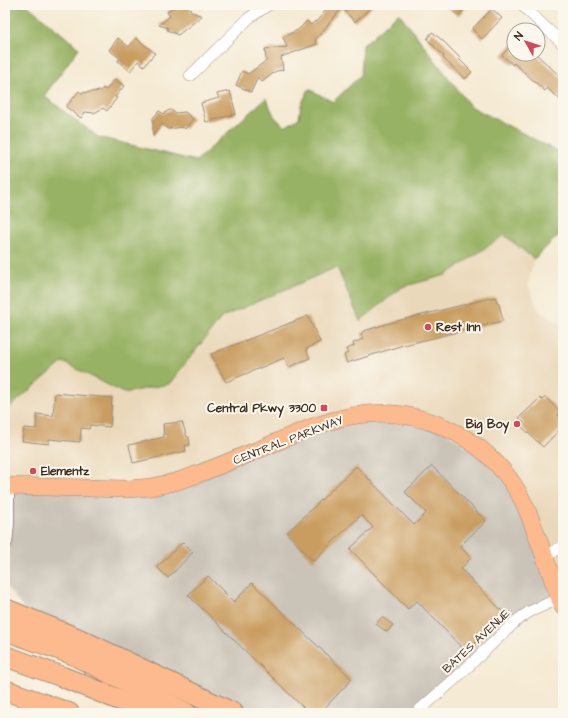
<svg xmlns="http://www.w3.org/2000/svg" width="568" height="718" font-family="'Architects Daughter',sans-serif">
<style>
.built{fill:#ead8ba}
.industrial{fill:#cac3b8}
.forest{fill:#98b265;stroke:#6a6e42}
.building{fill:#c99c5f}
.lines{fill:none;stroke-linecap:round;stroke-linejoin:round}
.minor-casing{stroke:#988a78;stroke-width:12}
.tertiary-casing{stroke:#988a78;stroke-width:16}
.primary-casing{stroke:#988a78;stroke-width:18}
.motorway-casing{stroke:#988a78;stroke-width:22}
.minor{stroke:#fff;stroke-width:11}
.tertiary{stroke:#fff;stroke-width:14}
.primary{stroke:#fcba8e;stroke-width:17}
.motorway{stroke:#fcba8e;stroke-width:20}
.poi-dot{fill:#d1495b;stroke:#fbf7ec;stroke-width:1.5}
.labels{text-anchor:middle;stroke-width:4;stroke-linejoin:round;paint-order:stroke}
.poi-label{font-size:12px;font-weight:bold;fill:#3b2a1e;stroke:#fbf7ec;text-anchor:start}
.street-label{font-size:12px;fill:#3b2a1e;stroke:#fbf7ec}
</style>
<rect width="100%" height="100%" fill="#fbf7ec"/>
<filter id="ink" filterUnits="userSpaceOnUse"><feTurbulence type="fractalNoise" baseFrequency=".025" numOctaves="2"/><feDisplacementMap in="SourceGraphic" scale="8" xChannelSelector="R" yChannelSelector="G"/><feConvolveMatrix kernelMatrix="1 2 1 2 8 2 1 2 1" color-interpolation-filters="sRGB"/></filter>
<filter id="wash" filterUnits="userSpaceOnUse"><feTurbulence type="fractalNoise" baseFrequency=".012" numOctaves="4" result="noise"/><feDisplacementMap in="SourceGraphic" scale="16" xChannelSelector="R" yChannelSelector="G"/><feGaussianBlur stdDeviation="0.9" result="paint"/><feColorMatrix in="noise" values="0 0 0 0 0 0 0 0 0 0 0 0 0 0 0 0 0 1.4 0 .05"/><feComposite in="paint" operator="in"/></filter>
<g filter="url(#wash)">
<rect width="100%" height="100%" fill="#f5ead3"/>
<polygon class="built" points="504,235 534,259 528,284 538,310 563,326 563,591 175,482 5,486 5,411 64,362 124,393 169,384 222,317 338,266 360,321 402,287 446,275"/>
<polygon class="industrial" points="338,419 429,421 508,476 560,598 529,612 437,695 402,713 246,713 28,614 5,585 7,486 128,489"/>
<polygon class="forest" points="5,5 27,5 79,48 44,96 98,137 196,161 266,98 274,116 285,127 299,118 301,105 309,89 333,102 361,75 363,45 399,13 470,106 563,154 563,231 534,259 504,235 446,275 402,287 360,321 337,267 222,317 169,384 124,393 63,362 5,411"/>
<g id="blocks">
<g class="building">
<polygon points="176,5 187,5 192,12 202,16 178,35 167,30 168,28 159,25 170,16 167,12"/>
<polygon points="330,5 374,5 355,22 342,8 315,40 317,44 281,57 283,70 276,71 262,82 258,77 251,92 236,85 242,71 248,74 266,61 265,49 287,47 283,37 298,30 307,21 311,25 315,21 316,22"/>
<polygon points="446,5 468,5 458,16"/>
<polygon points="492,9 502,18 482,39 472,29"/>
<polygon points="432,32 443,41 460,58 459,59 472,72 465,79 443,58 444,56 427,39"/>
<polygon points="118,38 129,47 136,38 155,53 144,66 138,61 130,71 118,61 120,58 109,50"/>
<polygon points="514,42 514,54 536,54 563,79 563,102 547,88 545,91 514,63 513,65 502,55"/>
<polygon points="115,79 124,86 115,97 117,98 107,111 103,108 94,113 85,112 81,118 66,107 79,91 81,93 101,91 103,88 106,90"/>
<polygon points="230,91 236,114 206,122 201,103 219,98 217,94"/>
<polygon points="171,110 175,113 185,112 193,119 185,129 183,127 168,129 162,124 153,136 153,118 159,111 164,114 167,111"/>
<polygon points="495,297 498,304 499,304 503,321 400,346 347,363 344,355 348,353 346,349 354,346 353,343 363,339 361,334 364,331 393,322"/>
<polygon points="308,316 320,342 306,349 310,358 289,367 284,358 226,382 211,354"/>
<polygon points="55,393 112,398 110,427 90,425 89,429 81,428 80,442 49,439 49,444 22,441 24,428 36,429 37,414 53,416"/>
<polygon points="545,397 561,412 558,415 563,419 563,426 543,447 521,426 524,423 519,418 540,398 542,400"/>
<polygon points="182,422 187,437 189,437 190,445 185,446 186,451 133,463 129,445 164,437 163,424"/>
<polygon points="356,466 414,525 426,513 405,492 432,466 486,521 460,546 471,558 461,569 505,614 466,652 417,601 408,609 350,549 373,527 361,515 313,561 287,533"/>
<polygon points="183,542 193,552 168,578 157,567"/>
<polygon points="208,576 234,602 252,583 352,679 320,713 309,713 188,595"/>
<polygon points="382,617 393,625 387,632 376,624"/>
</g>
</g>
</g>
<g filter="url(#ink)">
<use href="#blocks" fill-opacity="0" stroke="#988a78" stroke-width="1"/>
<g class="lines">
<defs>
<g id="minor">
<polyline points="522,5 563,44"/>
<polyline points="190,76 249,18 268,5"/>
<polyline points="545,557 563,546"/>
<polyline points="416,713 456,678 516,621 529,612 560,598"/>
</g>
<polyline id="tertiary" points="5,542 7,523 7,486"/>
<path id="primary" d="M 5,486 L 128,489 L 152,487 L 175,482 L 193,476 C 219,466 246,455 272,444 C 297,433 324,421 352,416 C 416,404 484,435 518,492 C 526,506 532,521 537,536 C 546,560 554,584 563,607"/>
<g id="motorway">
<polyline points="5,609 79,639 233,713"/>
<polyline points="5,630 72,654 130,683 186,713"/>
<polyline points="5,656 63,677 152,713"/>
<polyline points="5,690 69,713"/>
</g>
</defs>
<use href="#minor" class="minor-casing"/>
<use href="#tertiary" class="tertiary-casing"/>
<use href="#primary" class="primary-casing"/>
<use href="#motorway" class="motorway-casing"/>
<use href="#minor" class="minor"/>
<use href="#tertiary" class="tertiary"/>
<use href="#primary" class="primary"/>
<use href="#motorway" class="motorway"/>
</g>
</g>
<g class="poi-dot">
<circle cx="428" cy="327" r="4"/>
<rect x="320" y="404" width="8" height="8" rx="2"/>
<circle cx="517" cy="424" r="4"/>
<circle cx="33" cy="471" r="4"/>
</g>
<g class="labels">
<g class="poi-label">
<text x="436" y="331">Rest Inn</text>
<text x="316" y="412" text-anchor="end">Central Pkwy 3300</text>
<text x="509" y="428" text-anchor="end">Big Boy</text>
<text x="41" y="475">Elementz</text>
</g>
<g class="street-label">
<text transform="translate(288 440) rotate(-21)" y="4">CENTRAL PARKWAY</text>
<text transform="translate(476 641) rotate(-43)" y="4">BATES AVENUE</text>
</g>
</g>
<rect width="568" height="718" fill="none" stroke="#fbf7ec" stroke-width="20"/>
<g transform="translate(526 42) rotate(309)"><circle r="19" fill="#fbf7ec" stroke="#aea59a"/>
<path d="M0-3L7 15L0 10L-7 15Z" fill="#d1495b"/>
<text y="-6" font-size="11" font-weight="bold" text-anchor="middle" fill="#3b2a1e">N</text>
</g>
</svg>
